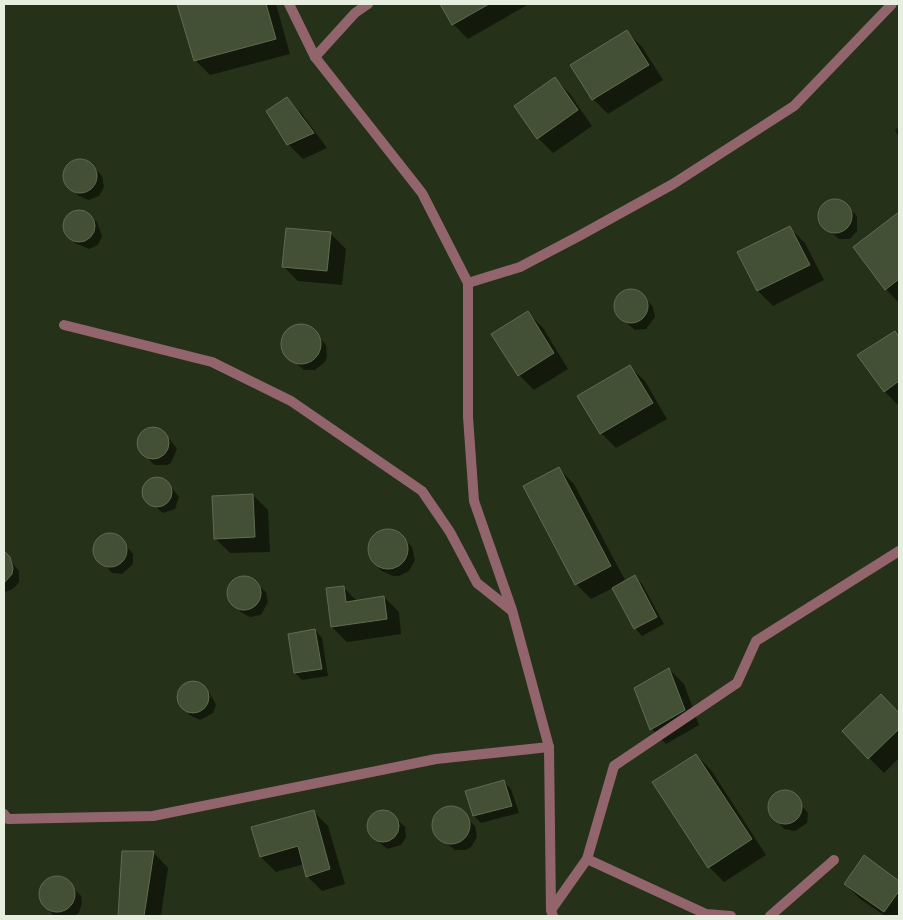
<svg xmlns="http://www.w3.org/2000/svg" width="903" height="920" font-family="'PT Sans Narrow',sans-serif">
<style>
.shadow{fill:#0007}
.building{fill:#445036;stroke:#606d52}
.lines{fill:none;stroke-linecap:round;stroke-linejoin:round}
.street{stroke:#92656d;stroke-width:10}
</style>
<rect width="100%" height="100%" fill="#253118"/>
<g class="shadow">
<polygon points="179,4 276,4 290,54 210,75 195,60"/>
<polygon points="442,4 529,4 468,39 453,24"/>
<polygon points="627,32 642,47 663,80 608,114 593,99"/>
<polygon points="555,79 570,94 592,126 553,153 538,138 516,107"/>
<polygon points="287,99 302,114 327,148 303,159 288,144"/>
<polygon points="899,127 899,138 895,130"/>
<polygon points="82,160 91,164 102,176 104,187 99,196 89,200 79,196 67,185 66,170 72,162"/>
<polygon points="831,200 841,201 857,216 857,231 850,239 839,239 822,225 820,210"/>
<polygon points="80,210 89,214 97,222 102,236 98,245 89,249 75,243 67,235 64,226 67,217"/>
<polygon points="899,214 899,303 886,289 854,248"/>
<polygon points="790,228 805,243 824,280 773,306 758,291 739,253"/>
<polygon points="331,234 346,249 342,285 298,281 283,266"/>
<polygon points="633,291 642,294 653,307 655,317 646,329 635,330 618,316 616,301 622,293"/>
<polygon points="528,313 543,328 568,369 534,390 519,375"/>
<polygon points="298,326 310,328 326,345 327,357 325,362 315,370 304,370 285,354 282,343 284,337 292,328"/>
<polygon points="894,332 899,337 899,406 885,392 859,356"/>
<polygon points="630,367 645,381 667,419 616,448 601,433"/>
<polygon points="155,428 164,432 177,449 171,463 167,465 156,465 152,463 138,446 139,436 146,429"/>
<polygon points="559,469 574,484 626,582 635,577 642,584 664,624 642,636 635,628 613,588 591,599 576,584"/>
<polygon points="158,478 166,481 179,497 175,509 163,513 147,500 143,492 149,480"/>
<polygon points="253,495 268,510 270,552 230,553 215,538"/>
<polygon points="387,530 400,534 412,547 415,560 409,571 399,576 393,576 382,571 374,563 369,552 375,536"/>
<polygon points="109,535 119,537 133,554 133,564 122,574 112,573 95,553 96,543"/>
<polygon points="4,553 19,571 19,582 16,586 11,590 4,592"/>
<polygon points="250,578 266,592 268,602 261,615 250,617 241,612 233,604 228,594 235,580"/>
<polygon points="343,587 357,601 384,597 399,612 401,634 347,642 332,627"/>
<polygon points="315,630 322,638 328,676 302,680 295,673"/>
<polygon points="669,669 684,684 699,725 666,744 652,729"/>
<polygon points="191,682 201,684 209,692 216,705 213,713 200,720 191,716 184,709 178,695 183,686"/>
<polygon points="881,695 899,714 899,758 884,773 869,758"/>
<polygon points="696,755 711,770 766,855 724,882 709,867"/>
<polygon points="503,781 511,789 519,813 481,823 474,816"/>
<polygon points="781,792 791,793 808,813 807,823 795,831 784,829 770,812 770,802 776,794"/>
<polygon points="453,808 458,810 475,826 477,837 471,847 466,850 455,850 437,836 435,820 441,811"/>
<polygon points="313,811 328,826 345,884 322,891 307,876 304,864 276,872 261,857"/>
<polygon points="376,812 390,812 405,827 406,837 401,845 387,849 370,834 368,825"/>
<polygon points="124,852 154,853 168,868 161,916 119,916"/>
<polygon points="864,857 899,882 899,916 885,916 860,899 845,884"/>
<polygon points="54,877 65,879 81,896 82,902 79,913 74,916 54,916 40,899 43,883"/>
</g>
<g class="building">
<polygon points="177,4 266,4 276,39 194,61"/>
<polygon points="440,4 489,4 452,25"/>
<polygon points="627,30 649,65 592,100 570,65"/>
<polygon points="555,77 578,110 537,139 514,106"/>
<polygon points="287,97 314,133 287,145 266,111"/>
<circle cx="80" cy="176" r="17"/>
<circle cx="835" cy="216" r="17"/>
<circle cx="79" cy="226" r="16"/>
<polygon points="899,212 899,279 885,290 853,247"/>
<polygon points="790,226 810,265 757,291 737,252"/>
<polygon points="286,228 331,232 327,271 282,267"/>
<circle cx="631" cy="306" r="17"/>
<polygon points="528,311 554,353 518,376 491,334"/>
<circle cx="301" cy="344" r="20"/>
<polygon points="895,331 899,337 899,381 884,392 857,355"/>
<polygon points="630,365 653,403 600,434 577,396"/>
<circle cx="153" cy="443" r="16"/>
<polygon points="559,467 611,566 575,585 523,486"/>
<circle cx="157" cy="492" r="15"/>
<polygon points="253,494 255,537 214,539 212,496"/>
<circle cx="388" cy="549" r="20"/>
<circle cx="110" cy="550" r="17"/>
<polygon points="4,551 10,557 13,568 12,574 4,583"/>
<polygon points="635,575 657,617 634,629 612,588"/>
<circle cx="244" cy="593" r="17"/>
<polygon points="344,586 346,602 384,596 387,619 331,627 326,588"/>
<polygon points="315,629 322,669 294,673 288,634"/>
<polygon points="669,668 685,710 650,730 634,688"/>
<circle cx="193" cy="697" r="16"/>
<polygon points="881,694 899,713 899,729 868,759 842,731"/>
<polygon points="696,754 752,839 708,868 652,782"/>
<polygon points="504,780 512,806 473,816 465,791"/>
<circle cx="785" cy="807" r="17"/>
<circle cx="451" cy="825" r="19"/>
<circle cx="383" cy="826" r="16"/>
<polygon points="314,810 330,869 306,877 298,846 260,857 251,827"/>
<polygon points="122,851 154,851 144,916 118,916"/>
<polygon points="864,855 899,881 899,891 884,912 844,884"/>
<circle cx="57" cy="894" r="18"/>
</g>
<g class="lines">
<g class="street">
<polyline points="289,4 315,57 422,193 468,283 468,417 474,501 512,610 549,747 551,910 553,916"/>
<polyline points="315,57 355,13 368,4"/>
<polyline points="468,283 520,267 579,236 673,184 794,106 892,4"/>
<polyline points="64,325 212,362 291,401 422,491 450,532 477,583 511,610"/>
<polyline points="4,814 8,819 153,816 436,759 549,747"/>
<polyline points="587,859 706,914 731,916"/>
<polyline points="551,910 587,859 614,766 737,683 756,641 899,551"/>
<polyline points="770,916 834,860"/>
</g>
</g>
<rect width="903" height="920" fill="none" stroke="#e6eedf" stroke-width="10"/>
</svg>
